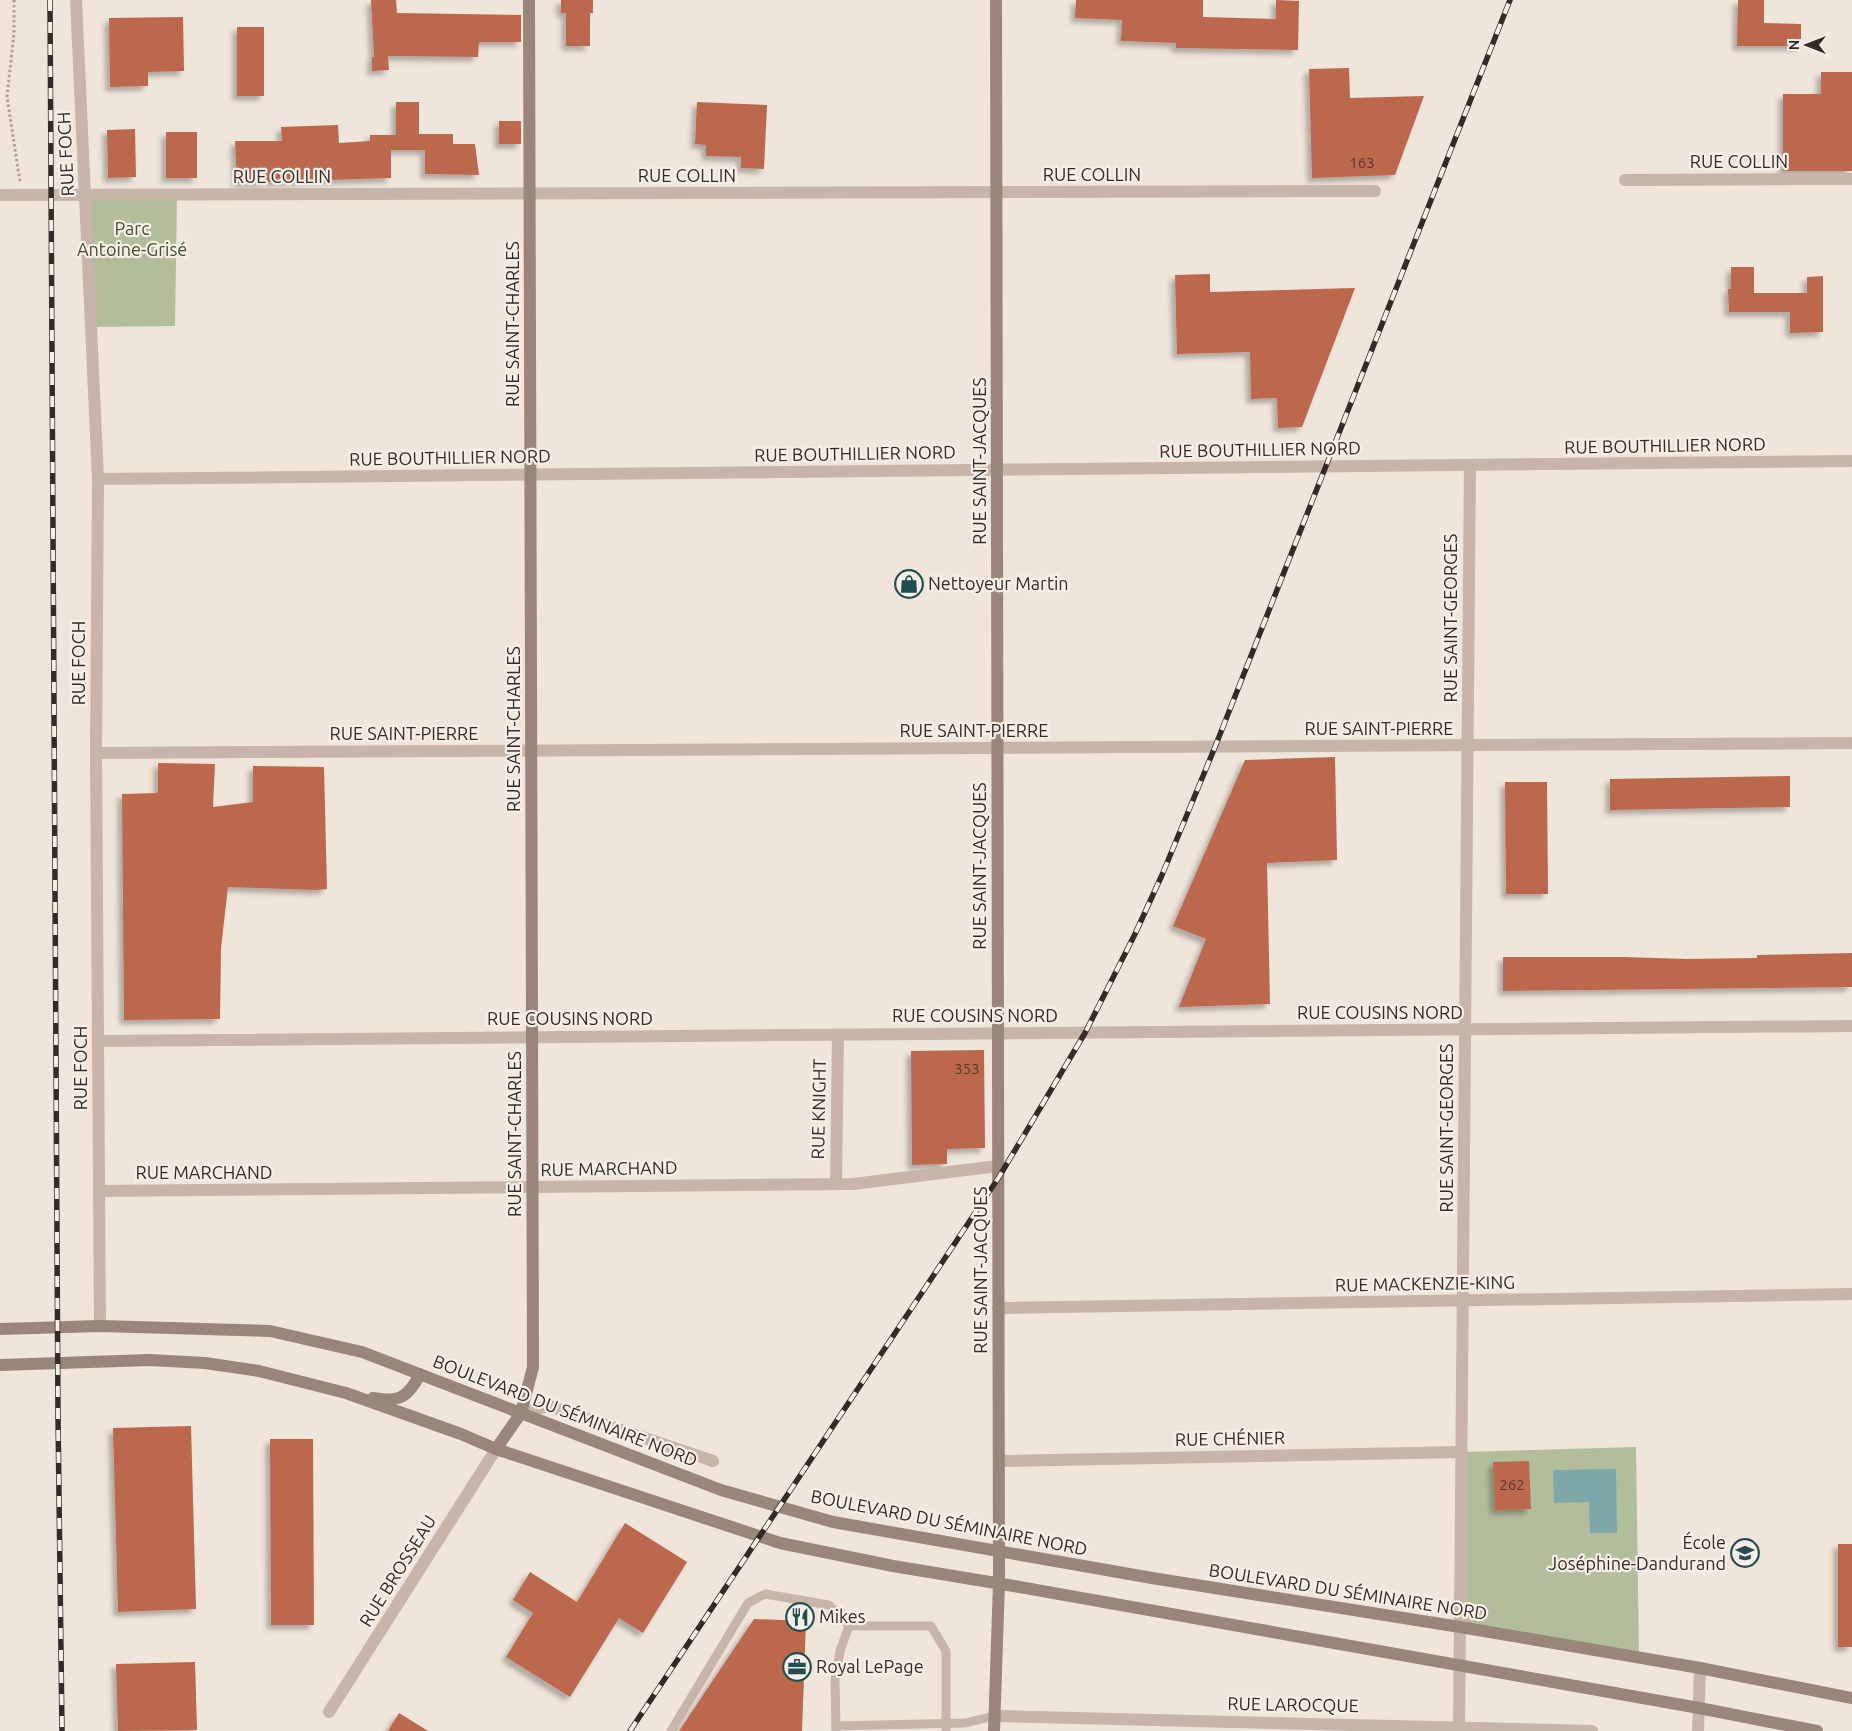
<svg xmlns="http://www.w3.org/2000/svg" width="1852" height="1731" font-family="Ubuntu,sans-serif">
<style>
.green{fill:#b2bd9c}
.water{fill:#7ca8aa}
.building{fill:#bb674d;filter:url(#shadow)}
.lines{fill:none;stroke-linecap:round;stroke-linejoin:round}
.path{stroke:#b29f92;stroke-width:3;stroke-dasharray:2.5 2.5;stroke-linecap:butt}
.lane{stroke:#c6b5a8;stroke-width:9}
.street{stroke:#c6b5a8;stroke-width:12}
.secondary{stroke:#99857a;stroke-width:12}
.rail-casing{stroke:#332b27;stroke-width:5.5}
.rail{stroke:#f7efe7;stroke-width:4;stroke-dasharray:11;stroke-linecap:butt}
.labels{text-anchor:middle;stroke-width:4.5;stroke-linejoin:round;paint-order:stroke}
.number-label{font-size:15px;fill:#553a30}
.street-label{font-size:18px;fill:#332b27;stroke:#f7efe7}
.park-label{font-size:18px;fill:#434f2d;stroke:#f7efe7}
.poi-label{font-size:18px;fill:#332b27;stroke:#f7efe7;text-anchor:start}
</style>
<defs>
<filter id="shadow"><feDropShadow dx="-4.5" dy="4.5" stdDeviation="2.5" flood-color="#0004"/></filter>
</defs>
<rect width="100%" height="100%" fill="#efe5db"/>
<g class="green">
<polygon points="85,195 177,195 175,326 91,327"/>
<polygon points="1636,1447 1639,1659 1460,1627 1462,1452"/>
</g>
<polygon class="water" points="1616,1469 1617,1533 1590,1533 1589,1502 1554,1503 1553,1470"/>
<g class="building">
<polygon points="371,0 396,0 397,13 521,15 521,42 479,42 478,57 388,56 389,70 372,71 372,57 374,57"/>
<polygon points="561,0 593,0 593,13 590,13 590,46 566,46 566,13 561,13"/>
<polygon points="1076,0 1203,0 1203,17 1276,19 1276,0 1299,1 1298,50 1176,48 1176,43 1121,41 1122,20 1075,18"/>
<polygon points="1738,0 1764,0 1764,23 1801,24 1801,46 1737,46"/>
<polygon points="183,17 184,71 148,72 148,86 110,87 109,18"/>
<rect x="237" y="27" width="27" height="69"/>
<polygon points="1349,68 1350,98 1424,96 1395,175 1312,178 1309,69"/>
<polygon points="1821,72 1852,72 1852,171 1783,171 1783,94 1821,94"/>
<polygon points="396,102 419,102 419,134 453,134 453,144 475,144 479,175 425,174 425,150 391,150 391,178 237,183 235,141 282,141 281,127 338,125 339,143 370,141 370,135 396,135"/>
<polygon points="697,102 767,105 764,169 741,168 741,157 706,156 706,145 695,144"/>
<rect x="499" y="121" width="22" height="23"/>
<polygon points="135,129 136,177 108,178 107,130"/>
<rect x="166" y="132" width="31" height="46"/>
<polygon points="1731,267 1754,267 1754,293 1807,293 1807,277 1823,276 1823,332 1790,333 1790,312 1729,312 1728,289 1731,289"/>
<polygon points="1210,274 1210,292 1355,288 1302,427 1278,428 1277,398 1251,399 1250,352 1177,354 1175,275"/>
<polygon points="1335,757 1337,860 1267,863 1270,1004 1179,1007 1206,939 1173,926 1245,760"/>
<polygon points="158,763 215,764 213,807 253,802 253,766 324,767 327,889 316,890 228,887 221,948 220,1019 124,1020 122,794 158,793"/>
<polygon points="1790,776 1790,807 1610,810 1610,779"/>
<polygon points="1505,782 1547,782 1548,894 1506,894"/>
<polygon points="1852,953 1852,987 1503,991 1503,957 1624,957 1686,959 1757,958 1757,955"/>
<polygon points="984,1050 985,1148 947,1149 947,1164 912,1165 911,1051"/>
<polygon points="191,1426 196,1609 118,1612 113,1428"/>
<polygon points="270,1439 313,1439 314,1625 271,1625"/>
<polygon points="1529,1461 1531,1509 1495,1510 1493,1462"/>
<polygon points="625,1523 687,1562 643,1633 619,1618 570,1697 506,1657 533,1613 513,1600 530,1572 577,1602"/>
<rect x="1838" y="1544" width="14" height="103"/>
<polygon points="754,1619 806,1621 802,1731 679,1731"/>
<polygon points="195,1662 197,1730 118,1731 116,1664"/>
<polygon points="399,1713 428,1731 388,1731"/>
</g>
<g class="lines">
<polyline class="path" points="14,0 14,33 7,97 20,182"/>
<g class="lane">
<polyline points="836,1726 965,1723 994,1716"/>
<polyline points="671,1731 748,1603 765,1594 829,1605 849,1626"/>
<polyline points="836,1731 835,1679 840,1651 849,1626 931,1626 946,1651 946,1731"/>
</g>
<g class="street">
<polyline points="76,0 98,479 96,753 100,1326"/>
<polyline points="1625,180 1852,179"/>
<polyline points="0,195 1375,191"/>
<polyline points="98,479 1852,461"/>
<polyline points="96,753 1852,743"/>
<polyline points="98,1041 1852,1026"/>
<polyline points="836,1184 838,1035"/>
<polyline points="99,1191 853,1184 998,1166"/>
<polyline points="998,1308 1852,1294"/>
<polyline points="521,1413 549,1406 713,1461"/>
<polyline points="999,1461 1462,1452"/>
<polyline points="329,1712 496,1449"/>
<polyline points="994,1716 1592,1731"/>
<polyline points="1459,1731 1470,465"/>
<polyline points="1698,1731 1700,1668"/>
</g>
<g class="secondary">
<polyline points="0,1329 100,1326 270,1331 362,1352 721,1490 833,1522 1152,1578 1460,1627 1700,1668 1852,1698"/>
<polyline points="0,1365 150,1360 205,1363 259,1371 346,1393 461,1434 496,1449 780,1543 893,1566 1014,1586 1699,1708 1817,1731"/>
<path d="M 373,1398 C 400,1403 409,1396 420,1374"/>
<polyline points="496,1449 521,1413 533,1367 529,0"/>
<polyline points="994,1731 999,1583 996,0"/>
</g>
<defs>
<g id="rail">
<polyline points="50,0 58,1416 62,1731"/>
<polyline points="630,1731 999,1177 1085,1033 1135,934 1162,875 1215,747 1510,0"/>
</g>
</defs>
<use href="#rail" class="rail-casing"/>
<use href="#rail" class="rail"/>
</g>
<defs>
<symbol id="shop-ring" viewBox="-11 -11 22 22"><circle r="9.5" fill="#f7efe7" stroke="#214e51" stroke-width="1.5"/><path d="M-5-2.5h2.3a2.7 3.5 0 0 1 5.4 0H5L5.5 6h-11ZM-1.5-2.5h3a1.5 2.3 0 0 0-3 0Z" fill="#214e51"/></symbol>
<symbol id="school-ring" viewBox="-11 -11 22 22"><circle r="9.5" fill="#f7efe7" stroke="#214e51" stroke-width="1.5"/><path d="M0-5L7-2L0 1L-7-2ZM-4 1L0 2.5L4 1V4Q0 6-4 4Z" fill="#214e51"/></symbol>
<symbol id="restaurant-ring" viewBox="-11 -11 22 22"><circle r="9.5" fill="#f7efe7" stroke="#214e51" stroke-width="1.5"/><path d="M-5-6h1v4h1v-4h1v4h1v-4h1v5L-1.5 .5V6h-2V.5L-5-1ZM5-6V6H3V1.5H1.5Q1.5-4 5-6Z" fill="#214e51"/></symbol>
<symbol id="office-ring" viewBox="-11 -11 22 22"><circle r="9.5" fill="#f7efe7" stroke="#214e51" stroke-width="1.5"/><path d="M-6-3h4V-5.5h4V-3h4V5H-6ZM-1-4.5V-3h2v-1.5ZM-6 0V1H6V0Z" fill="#214e51"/></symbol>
</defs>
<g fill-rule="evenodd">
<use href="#shop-ring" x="893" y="568" width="32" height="32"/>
<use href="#school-ring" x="1729" y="1537" width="32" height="32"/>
<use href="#restaurant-ring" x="784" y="1601" width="32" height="32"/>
<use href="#office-ring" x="781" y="1651" width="32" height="32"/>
</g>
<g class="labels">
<g class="number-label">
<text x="1362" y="168">163</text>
<text x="967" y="1074">353</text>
<text x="1512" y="1490">262</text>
</g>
<g class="street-label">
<text transform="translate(66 154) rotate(-93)" y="6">RUE FOCH</text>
<text x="1739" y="168">RUE COLLIN</text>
<text x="1092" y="181">RUE COLLIN</text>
<text x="687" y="182">RUE COLLIN</text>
<text x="282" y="183">RUE COLLIN</text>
<text transform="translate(513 324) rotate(-90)" y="6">RUE SAINT-CHARLES</text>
<text transform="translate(1665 446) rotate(-1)" y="6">RUE BOUTHILLIER NORD</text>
<text transform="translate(1260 450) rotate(-1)" y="6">RUE BOUTHILLIER NORD</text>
<text transform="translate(855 454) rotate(-1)" y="6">RUE BOUTHILLIER NORD</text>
<text transform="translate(450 458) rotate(-1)" y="6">RUE BOUTHILLIER NORD</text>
<text transform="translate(980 461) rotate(-90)" y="6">RUE SAINT-JACQUES</text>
<text transform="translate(1451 618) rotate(-90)" y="6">RUE SAINT-GEORGES</text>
<text transform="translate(79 663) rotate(-90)" y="6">RUE FOCH</text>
<text transform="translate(514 729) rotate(-90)" y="6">RUE SAINT-CHARLES</text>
<text x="1379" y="735">RUE SAINT-PIERRE</text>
<text x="974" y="737">RUE SAINT-PIERRE</text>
<text x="404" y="740">RUE SAINT-PIERRE</text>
<text transform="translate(980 866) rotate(-90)" y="6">RUE SAINT-JACQUES</text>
<text x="1380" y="1019">RUE COUSINS NORD</text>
<text x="975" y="1022">RUE COUSINS NORD</text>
<text x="570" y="1025">RUE COUSINS NORD</text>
<text transform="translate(81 1068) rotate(-90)" y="6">RUE FOCH</text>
<text transform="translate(819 1109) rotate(-89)" y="6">RUE KNIGHT</text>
<text transform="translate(1447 1128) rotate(-90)" y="6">RUE SAINT-GEORGES</text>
<text transform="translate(515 1134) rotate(-90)" y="6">RUE SAINT-CHARLES</text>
<text transform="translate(609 1169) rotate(-1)" y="6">RUE MARCHAND</text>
<text x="204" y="1179">RUE MARCHAND</text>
<text transform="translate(981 1270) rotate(-90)" y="6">RUE SAINT-JACQUES</text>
<text transform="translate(1425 1284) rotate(-1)" y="6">RUE MACKENZIE-KING</text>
<text transform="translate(565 1411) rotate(21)" y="6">BOULEVARD DU SÉMINAIRE NORD</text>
<text transform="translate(1230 1439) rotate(-1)" y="6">RUE CHÉNIER</text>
<text transform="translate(949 1523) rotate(11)" y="6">BOULEVARD DU SÉMINAIRE NORD</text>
<text transform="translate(398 1571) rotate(-58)" y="6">RUE BROSSEAU</text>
<text transform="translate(1348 1592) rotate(9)" y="6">BOULEVARD DU SÉMINAIRE NORD</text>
<text transform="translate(1293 1705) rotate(1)" y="6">RUE LAROCQUE</text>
</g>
<g class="park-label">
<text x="132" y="235">Parc<tspan x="132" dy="21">Antoine-Grisé</tspan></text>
</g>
<g class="poi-label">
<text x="928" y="590">Nettoyeur Martin</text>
<text x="1726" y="1549" text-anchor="end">École<tspan x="1726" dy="21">Joséphine-Dandurand</tspan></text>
<text x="819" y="1623">Mikes</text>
<text x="816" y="1673">Royal LePage</text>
</g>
</g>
<g transform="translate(1807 45) rotate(270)" stroke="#f7efe7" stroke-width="4" paint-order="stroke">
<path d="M0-4L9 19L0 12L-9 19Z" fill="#332b27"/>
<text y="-8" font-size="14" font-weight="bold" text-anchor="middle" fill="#332b27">N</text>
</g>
</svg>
